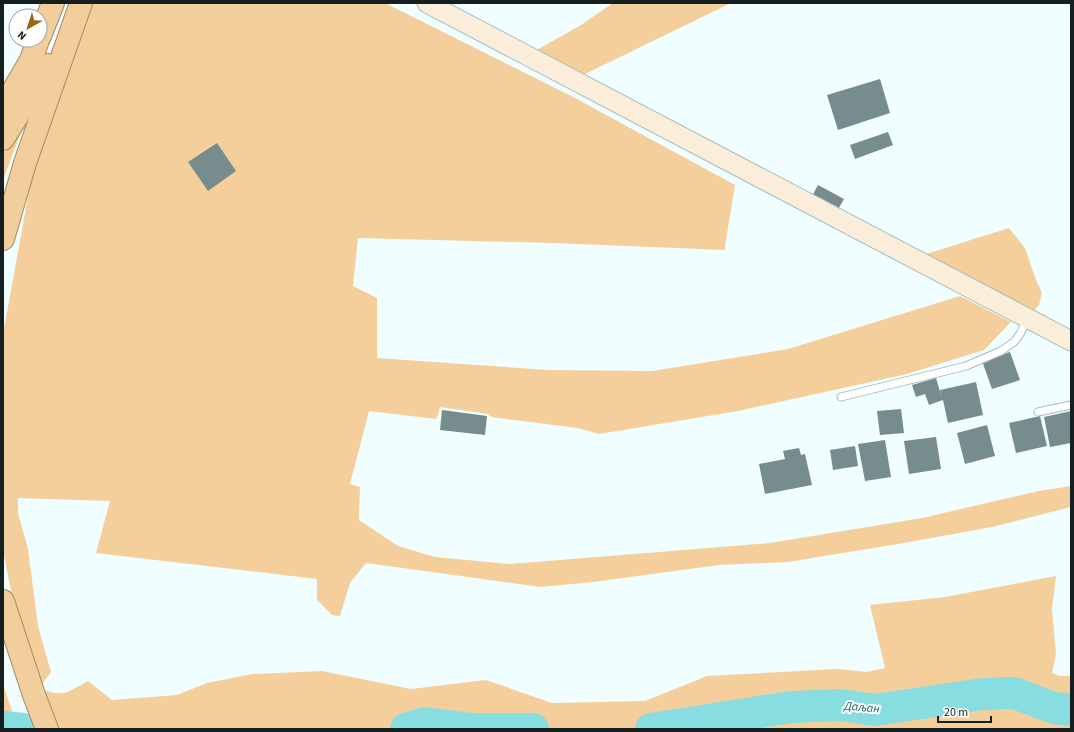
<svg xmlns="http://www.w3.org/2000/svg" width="1074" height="732" font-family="'Source Sans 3',sans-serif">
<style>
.green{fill:#f5cf9b}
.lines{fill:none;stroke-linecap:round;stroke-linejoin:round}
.river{stroke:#88dde1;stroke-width:32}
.building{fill:#768c8d}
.service-casing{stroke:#a5bdbe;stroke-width:9}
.secondary-casing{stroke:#a5bdbe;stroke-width:21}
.trunk-casing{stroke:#a38960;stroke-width:24}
.service{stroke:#fff;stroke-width:7}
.secondary{stroke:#faedda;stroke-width:19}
.trunk{stroke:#f2ce9c;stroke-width:22}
.labels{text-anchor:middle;stroke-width:4;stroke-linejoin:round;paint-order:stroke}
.water-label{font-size:12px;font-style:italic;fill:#165f62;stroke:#fff}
</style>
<rect width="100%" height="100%" fill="#f0feff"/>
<g class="green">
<path d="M 89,3 L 385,3 L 575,98 L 735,185 L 725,246 L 725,250 L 552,243 L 358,238 L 353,286 L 377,298 L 377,358 L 549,370 L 652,371 L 788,349 L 960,296 L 1011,322 L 984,350 L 907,374 L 738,411 L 599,434 L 578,428 L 491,417 L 488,414 L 440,407 L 438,415 L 436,419 L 369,411 L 350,484 L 360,487 L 359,520 L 398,546 L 435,557 L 510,564 L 770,543 L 922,518 L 1039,491 L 1071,486 L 1071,507 L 992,527 L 904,543 L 788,562 L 719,565 L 593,582 L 540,587 L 366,563 L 350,583 L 340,616 L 332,615 L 317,600 L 317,579 L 96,553 L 110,501 L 18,498 L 18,513 L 28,549 L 38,626 L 51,672 L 39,688 C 63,698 66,693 88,681 L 112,700 L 177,695 L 207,683 L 252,674 L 322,671 L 411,689 L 486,680 L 552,703 L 645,701 L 707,676 L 837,669 L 867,672 L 885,668 L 870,605 L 945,597 L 1056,576 L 1052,609 L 1056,654 L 1052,673 L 1060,676 L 1071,676 L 1071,729 L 54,729 L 17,622 L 3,550 L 3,334 L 32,175 L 69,67 Z"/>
<polygon points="613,3 731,3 581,76 535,51 581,25"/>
<polygon points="25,121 4,178 3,184 3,155"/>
<polygon points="1009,228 1025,248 1036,280 1042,293 1039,305 1034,310 926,254"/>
<polygon points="3,684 18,729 3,729"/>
</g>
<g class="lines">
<g class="river">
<polyline points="3,727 23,729"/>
<polyline points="406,729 425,723 472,729 533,729"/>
<polyline points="651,729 791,707 841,705 875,710 983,694 1014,693 1054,708 1071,710"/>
</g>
</g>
<g class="building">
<polygon points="880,79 890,113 838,130 827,95"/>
<polygon points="888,132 893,145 855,159 850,145"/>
<polygon points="217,143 236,171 208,191 188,162"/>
<polygon points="818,185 844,199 836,213 810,200"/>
<polygon points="1010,352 1020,380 992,389 982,361"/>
<polygon points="936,378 942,398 940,390 976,382 983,415 948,423 943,400 929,405 925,394 916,397 912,385"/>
<polygon points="901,409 904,433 880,435 877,411"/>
<polygon points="442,410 487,416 485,435 440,430"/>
<polygon points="1071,411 1071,443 1050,447 1044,417"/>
<polygon points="1040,416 1047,446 1016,453 1009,423"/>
<polygon points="987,425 995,456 965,464 957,433"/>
<polygon points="936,437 941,469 909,474 904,441"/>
<polygon points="885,440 891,477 865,481 858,444"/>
<polygon points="855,446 858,466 833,470 830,450"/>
<polygon points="799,448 801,455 805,454 812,485 765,494 759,464 785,459 783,451"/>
</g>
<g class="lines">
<defs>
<g id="service">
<polyline points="841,397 966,366 1001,351 1014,342 1020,334 1027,319"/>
<polyline points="1038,412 1071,405"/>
</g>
<polyline id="secondary" points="427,3 1071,341"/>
<g id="trunk">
<polyline points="40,36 53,3"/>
<polyline points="3,108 31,60 38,40"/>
<polyline points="3,139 42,77 48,65"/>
<polyline points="3,239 25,163 81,3"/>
<polyline points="3,601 34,695 47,729"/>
</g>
</defs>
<use href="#service" class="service-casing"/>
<use href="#secondary" class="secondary-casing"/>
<use href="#trunk" class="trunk-casing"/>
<use href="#service" class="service"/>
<use href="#secondary" class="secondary"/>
<use href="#trunk" class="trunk"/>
</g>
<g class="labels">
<g class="water-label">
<text transform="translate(862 707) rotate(5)" y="4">Даљан</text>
</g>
</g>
<rect width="1074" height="732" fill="none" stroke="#161f1f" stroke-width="8"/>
<g transform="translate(28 28) rotate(219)"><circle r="19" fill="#ffffff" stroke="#a2a5a5"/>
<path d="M0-3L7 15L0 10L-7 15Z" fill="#986819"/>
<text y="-6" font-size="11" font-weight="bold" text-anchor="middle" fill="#161f1f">N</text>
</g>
<path d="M938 716v6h53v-6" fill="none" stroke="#161f1f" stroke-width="2"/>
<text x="944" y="716" font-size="12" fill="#161f1f" stroke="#ffffff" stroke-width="3" paint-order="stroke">20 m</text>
</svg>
